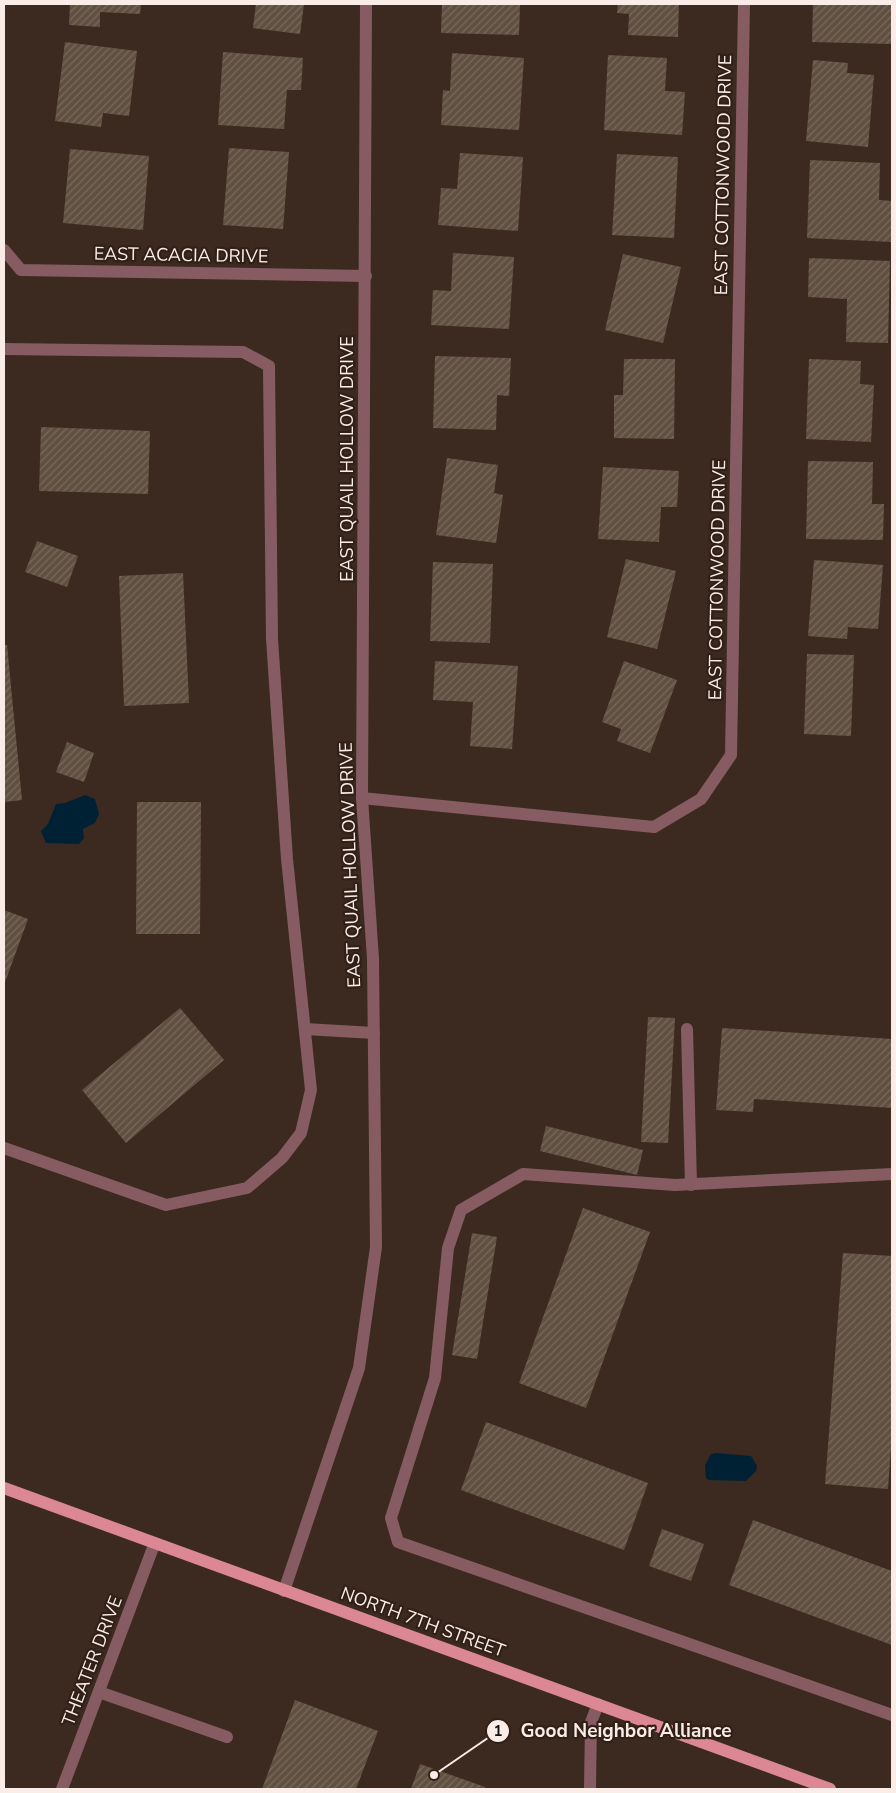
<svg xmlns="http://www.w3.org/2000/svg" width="896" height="1793" font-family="'Nunito Sans',sans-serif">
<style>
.water{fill:#002133}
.building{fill:url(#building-hatch)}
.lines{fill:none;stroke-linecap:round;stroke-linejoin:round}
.minor{stroke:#865c62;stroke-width:12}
.major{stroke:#dc8794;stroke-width:12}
.labels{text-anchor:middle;stroke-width:4.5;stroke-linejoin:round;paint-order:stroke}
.street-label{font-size:18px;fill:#faede7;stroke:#312017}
.leader{fill:none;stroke:#faede7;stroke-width:2}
.callout-dot{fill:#faede7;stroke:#312017;stroke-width:2}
.mark-label{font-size:15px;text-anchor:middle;font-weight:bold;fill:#111}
.callout-label{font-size:19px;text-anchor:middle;font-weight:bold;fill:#faede7;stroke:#312017;stroke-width:4.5;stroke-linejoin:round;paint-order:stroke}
</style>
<defs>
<pattern id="building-hatch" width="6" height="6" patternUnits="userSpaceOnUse" patternTransform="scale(1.25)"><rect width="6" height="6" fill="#605042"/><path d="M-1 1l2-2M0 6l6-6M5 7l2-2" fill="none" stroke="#786a5d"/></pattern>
</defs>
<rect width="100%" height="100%" fill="#3c2a21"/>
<g class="water">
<polygon points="85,795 95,799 99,814 95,823 83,829 84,838 79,844 46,843 41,831 48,824 56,804 65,803"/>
<polygon points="716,1453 751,1456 757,1466 756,1471 746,1481 709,1480 706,1478 705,1465 711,1454"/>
</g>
<g class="building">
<polygon points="70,4 141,4 140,14 100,12 100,27 69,25"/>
<polygon points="256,4 304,4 300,34 253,28"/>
<polygon points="442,4 520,4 519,35 441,33"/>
<polygon points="618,4 679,4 678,37 628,35 629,14 617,13"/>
<polygon points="813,4 892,4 892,44 812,42"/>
<polygon points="65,42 137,51 129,116 103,113 101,127 55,121"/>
<polygon points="223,52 303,58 301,90 287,90 284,129 218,125"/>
<polygon points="452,53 524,58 519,130 441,125 443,90 450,91"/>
<polygon points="608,55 667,58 665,91 685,92 682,135 604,130"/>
<polygon points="813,60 848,63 847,73 874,75 868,147 806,141"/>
<polygon points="229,148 289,152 283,229 223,225"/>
<polygon points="70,149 149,156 143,230 63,223"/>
<polygon points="460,153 523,157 518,231 438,225 441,188 457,189"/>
<polygon points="617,154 678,157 674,238 612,235"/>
<polygon points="810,160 880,163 879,200 892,201 892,242 807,238"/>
<polygon points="453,253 514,257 509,329 431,325 433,290 451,291"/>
<polygon points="623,254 681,267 663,343 605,330"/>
<polygon points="809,258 890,261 888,343 846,342 847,299 808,297"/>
<polygon points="435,356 511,358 509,396 497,395 496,430 433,428"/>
<polygon points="624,359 675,359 674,439 614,438 614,395 623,395"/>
<polygon points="809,359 861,361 860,384 874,385 871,442 806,439"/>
<polygon points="41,427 150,431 148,494 39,491"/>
<polygon points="447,458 498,465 494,493 503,495 496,543 436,535"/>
<polygon points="808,461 873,462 872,504 884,504 883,540 806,539"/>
<polygon points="603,467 679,471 677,507 661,507 659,542 598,539"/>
<polygon points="37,541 78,556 67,587 25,572"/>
<polygon points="626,559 676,571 657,649 607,637"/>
<polygon points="814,560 883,565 878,629 848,627 847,639 808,636"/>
<polygon points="433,562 493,564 490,643 430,641"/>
<polygon points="183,573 189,703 124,706 119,576"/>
<polygon points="4,645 7,645 22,800 4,802"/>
<polygon points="807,654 854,655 851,736 804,734"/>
<polygon points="435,661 518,666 512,749 470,746 473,702 433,700"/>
<polygon points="624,661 677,680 650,753 617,741 621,729 602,722"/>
<polygon points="67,742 94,753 84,782 56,772"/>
<polygon points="137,802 201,802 200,934 136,934"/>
<polygon points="4,910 28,919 4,985"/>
<polygon points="180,1008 224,1060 126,1143 82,1090"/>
<polygon points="648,1017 675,1018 668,1143 641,1142"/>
<polygon points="722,1028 892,1039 892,1108 754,1099 753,1112 716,1110"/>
<polygon points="546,1126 643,1150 637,1175 540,1151"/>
<polygon points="583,1208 650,1232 586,1408 519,1383"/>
<polygon points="472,1233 497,1237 477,1359 452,1355"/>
<polygon points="843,1253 892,1256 892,1434 888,1489 825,1484"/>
<polygon points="486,1422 648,1483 624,1550 461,1490"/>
<polygon points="753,1520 892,1571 892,1645 729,1585"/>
<polygon points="662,1529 704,1544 691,1581 649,1566"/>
<polygon points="295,1700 378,1731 356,1789 262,1789"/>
<polygon points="420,1764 485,1787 484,1789 411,1789"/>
</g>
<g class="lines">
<g class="minor">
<polyline points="4,250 21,270 366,276"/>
<polyline points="4,349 243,352 269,366 272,639 287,859 311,1090 301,1133 282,1158 247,1188 166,1205 4,1148"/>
<polyline points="362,798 654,827 701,799 731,755 744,4"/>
<polyline points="305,1029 374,1033"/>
<polyline points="687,1029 691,1185"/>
<polyline points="892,1174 675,1185 523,1174 461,1210 448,1248 435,1378 391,1518 398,1542 892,1715"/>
<polyline points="284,1591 359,1368 376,1247 373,959 362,798 366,4"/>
<polyline points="99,1692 227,1737"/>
<polyline points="62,1789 154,1545"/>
<polyline points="590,1789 591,1722 598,1704"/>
</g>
<polyline class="major" points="4,1488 830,1789"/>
</g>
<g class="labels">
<g class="street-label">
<text transform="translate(723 175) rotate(-89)" y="6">EAST COTTONWOOD DRIVE</text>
<text transform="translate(181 255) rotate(1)" y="6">EAST ACACIA DRIVE</text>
<text transform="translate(347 459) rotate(-90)" y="6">EAST QUAIL HOLLOW DRIVE</text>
<text transform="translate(717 580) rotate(-89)" y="6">EAST COTTONWOOD DRIVE</text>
<text transform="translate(350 865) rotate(-92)" y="6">EAST QUAIL HOLLOW DRIVE</text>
<text transform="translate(423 1622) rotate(20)" y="6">NORTH 7TH STREET</text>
<text transform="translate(92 1661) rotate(-69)" y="6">THEATER DRIVE</text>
</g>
</g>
<path class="leader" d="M434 1775L498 1731"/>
<g class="callout-dot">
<circle cx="434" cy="1775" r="5"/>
<circle cx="498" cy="1731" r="12"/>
</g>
<g class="mark-label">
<text x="498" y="1736">1</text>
</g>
<g class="callout-label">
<text x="626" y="1737">Good Neighbor Alliance</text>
</g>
<rect width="896" height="1793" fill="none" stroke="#faede7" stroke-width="10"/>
</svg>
